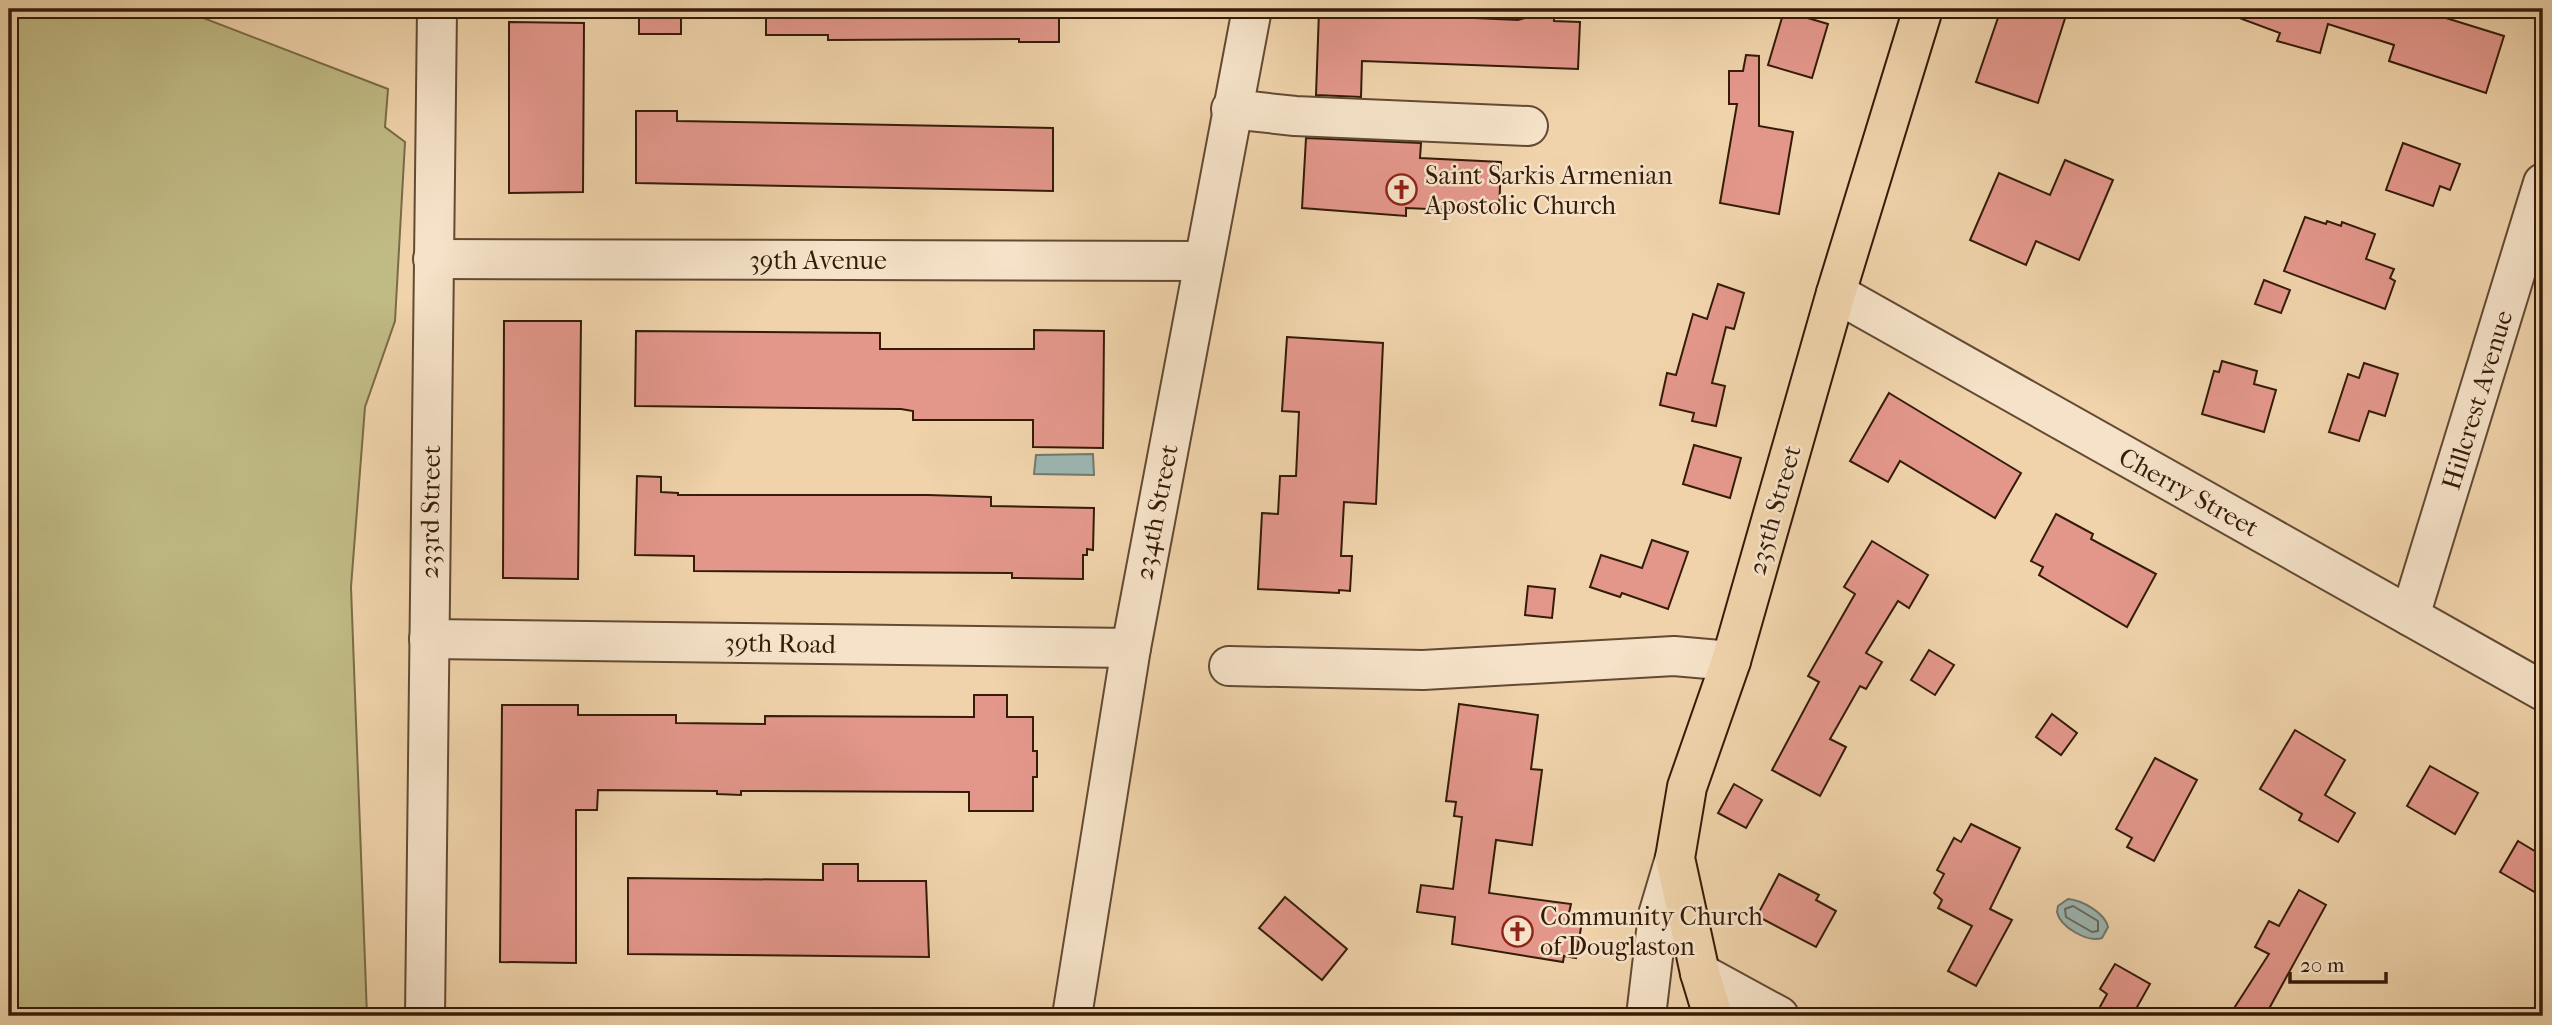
<svg xmlns="http://www.w3.org/2000/svg" width="2552" height="1025" font-family="'IM FELL French Canon',serif">
<style>
.green{fill:#c0ba84;stroke:#7a6b46;stroke-width:2}
.water{fill:#9cb6b1;stroke:#72786e;stroke-width:2}
.lines{fill:none;stroke-linecap:round;stroke-linejoin:round}
.shore{stroke:#68695d;stroke-width:2}
.building{fill:#e3978b;stroke:#341c09;stroke-width:2}
.minor-casing{stroke:#634a32;stroke-width:42}
.major-casing{stroke:#341c09;stroke-width:42}
.minor{stroke:#f5e2c8;stroke-width:38}
.major{stroke:#f0d3ab;stroke-width:38}
.labels{text-anchor:middle;stroke-width:5;stroke-linejoin:round;paint-order:stroke}
.poi-label{font-size:26px;fill:#341c09;stroke:#f5e2c8;text-anchor:start}
.street-label{font-size:26px;fill:#341c09;stroke:#f5e2c8}
</style>
<rect width="100%" height="100%" fill="#f0d3ab"/>
<filter id="stains"><feTurbulence type="fractalNoise" baseFrequency=".00286" numOctaves="4"/><feColorMatrix values="0 0 0 0 .2 0 0 0 0 .09 0 0 0 0 .02 0 0 0 .5 -.17"/></filter>
<radialGradient id="worn" r=".72"><stop offset=".6" stop-color="#630" stop-opacity="0"/><stop offset="1" stop-color="#630" stop-opacity=".3"/></radialGradient>
<polygon class="green" points="9,9 180,9 388,89 385,127 405,142 395,321 365,407 351,587 367,1016 9,1016"/>
<g class="water">
<polygon points="1093,454 1094,475 1034,474 1036,455"/>
<path d="M 2068,899 C 2082,900 2105,913 2108,927 L 2102,938 C 2088,943 2060,927 2057,912 L 2058,906 Z"/>
</g>
<g class="lines">
<polygon class="shore" points="2073,906 2098,921 2098,931 2092,932 2066,917 2065,909"/>
</g>
<g class="building">
<rect x="639" y="9" width="42" height="25"/>
<polygon points="766,9 1059,9 1059,42 1019,42 1019,39 828,40 828,35 766,35"/>
<polygon points="2001,9 2068,9 2038,103 1976,82"/>
<polygon points="2224,9 2417,9 2504,36 2486,93 2389,61 2394,45 2328,24 2320,53 2277,41 2280,33 2223,12"/>
<polygon points="1319,11 1518,20 1532,16 1554,17 1554,21 1580,22 1578,69 1362,61 1361,97 1316,95"/>
<polygon points="1784,11 1828,24 1812,78 1768,65"/>
<polygon points="509,22 584,23 583,192 509,193"/>
<polygon points="1746,55 1759,56 1759,126 1793,132 1779,214 1720,203 1737,104 1729,104 1729,71 1743,71"/>
<polygon points="636,111 677,111 677,121 1053,128 1053,191 636,183"/>
<polygon points="1306,138 1421,143 1420,158 1501,162 1499,212 1406,208 1406,216 1302,208"/>
<polygon points="2403,143 2460,164 2450,190 2440,186 2433,206 2386,190"/>
<polygon points="2065,160 2113,180 2079,260 2036,241 2026,265 1970,240 1999,173 2050,195"/>
<polygon points="2305,217 2326,224 2327,221 2341,226 2342,222 2375,234 2366,259 2394,269 2390,278 2395,281 2385,309 2284,271"/>
<polygon points="2264,280 2290,290 2281,313 2255,304"/>
<polygon points="1718,284 1744,293 1734,329 1726,327 1712,383 1725,386 1716,426 1692,421 1694,413 1660,405 1667,373 1676,375 1693,314 1707,319"/>
<polygon points="504,321 581,321 578,579 503,578"/>
<polygon points="1034,330 1104,331 1103,448 1033,447 1033,420 913,420 913,411 901,409 635,406 636,331 880,333 880,349 1034,349"/>
<polygon points="1287,337 1383,343 1376,504 1344,502 1341,556 1352,556 1350,591 1339,590 1339,593 1258,589 1262,513 1278,514 1280,476 1296,476 1299,412 1282,411"/>
<polygon points="2222,361 2257,371 2254,384 2276,390 2264,432 2202,414 2214,371 2219,372"/>
<polygon points="2364,363 2398,374 2385,416 2369,411 2359,441 2329,432 2348,374 2359,378"/>
<polygon points="1889,393 2021,473 1995,518 1900,461 1888,482 1850,461"/>
<polygon points="1694,445 1741,458 1730,498 1683,484"/>
<polygon points="637,476 661,477 661,492 678,493 678,495 928,495 991,497 991,506 1094,508 1093,550 1087,549 1087,555 1083,555 1083,579 1012,578 1012,573 694,571 694,556 635,555"/>
<polygon points="2056,514 2093,534 2091,539 2156,574 2127,627 2039,575 2043,567 2031,561"/>
<polygon points="1652,540 1688,552 1668,609 1622,593 1620,597 1590,587 1601,555 1642,568"/>
<polygon points="1872,541 1928,575 1909,608 1898,601 1866,653 1882,662 1866,689 1860,686 1830,739 1846,747 1820,796 1772,770 1819,682 1808,676 1855,594 1844,587"/>
<polygon points="1528,586 1555,589 1552,618 1525,615"/>
<polygon points="1929,650 1954,665 1935,695 1911,680"/>
<polygon points="974,695 1007,695 1007,717 1033,717 1033,751 1037,751 1037,777 1033,777 1033,811 969,811 969,792 741,791 741,795 717,794 717,791 598,790 597,810 576,810 576,963 500,962 502,705 578,705 578,715 676,715 676,723 765,724 765,716 974,717"/>
<polygon points="1459,704 1538,715 1531,769 1542,770 1532,845 1496,840 1489,893 1571,904 1569,913 1583,915 1576,958 1564,956 1563,962 1452,944 1455,917 1417,912 1421,885 1453,889 1462,817 1454,816 1456,802 1446,801"/>
<polygon points="2052,714 2077,733 2061,755 2036,737"/>
<polygon points="2295,730 2345,760 2325,795 2355,813 2338,842 2299,820 2302,814 2260,789"/>
<polygon points="2155,758 2197,780 2154,861 2127,847 2132,838 2116,829"/>
<polygon points="2430,766 2478,793 2455,834 2407,806"/>
<polygon points="1734,784 1762,800 1746,828 1718,813"/>
<polygon points="1971,824 2020,848 1990,909 2012,920 1976,986 1948,971 1972,926 1938,908 1942,900 1934,893 1944,874 1937,870 1954,838 1961,842"/>
<polygon points="2518,841 2543,856 2543,897 2500,872"/>
<polygon points="823,864 858,864 858,881 926,881 929,957 628,954 628,878 823,880"/>
<polygon points="1779,874 1819,895 1816,900 1836,911 1816,947 1757,916"/>
<polygon points="2299,890 2326,905 2265,1016 2229,1016 2269,954 2255,947 2269,921 2279,926"/>
<polygon points="1285,897 1347,949 1322,980 1259,928"/>
<polygon points="2115,964 2150,984 2132,1016 2095,1016 2107,994 2100,989"/>
</g>
<g class="lines">
<defs>
<g id="minor">
<polyline points="1231,109 1295,116 1528,126"/>
<polyline points="433,259 1203,261"/>
<polyline points="1836,293 2543,691"/>
<polyline points="2410,616 2543,183"/>
<polyline points="429,639 1131,648"/>
<polyline points="1229,666 1423,670 1674,656 1731,661"/>
<polyline points="1700,973 1779,1016"/>
<polyline points="425,1016 437,9"/>
<polyline points="1072,1016 1131,648 1252,9"/>
<polyline points="1646,1016 1658,915 1675,858"/>
</g>
<polyline id="major" points="1713,1016 1700,973 1675,858 1687,787 1731,661 1836,293 1923,9"/>
</defs>
<use href="#minor" class="minor-casing"/>
<use href="#major" class="major-casing"/>
<use href="#minor" class="minor"/>
<use href="#major" class="major"/>
</g>
<defs>
<symbol id="church-ring" viewBox="-11 -11 22 22"><circle r="9.5" fill="#f5e2c8" stroke="#8f2418" stroke-width="1.5"/><path d="M-1.2-6h2.4v3.5h3.3v2.4h-3.3V6h-2.4V-.1h-3.3v-2.4h3.3Z" fill="#8f2418"/></symbol>
</defs>
<g fill-rule="evenodd">
<use href="#church-ring" x="1384" y="172" width="35" height="35"/>
<use href="#church-ring" x="1500" y="914" width="35" height="35"/>
</g>
<g class="labels">
<g class="poi-label">
<text x="1425" y="184">Saint Sarkis Armenian<tspan x="1425" dy="30">Apostolic Church</tspan></text>
<text x="1540" y="925">Community Church<tspan x="1540" dy="30">of Douglaston</tspan></text>
</g>
<g class="street-label">
<text x="818" y="269">39th Avenue</text>
<text transform="translate(2477 400) rotate(-73)" y="9">Hillcrest Avenue</text>
<text transform="translate(2189 492) rotate(29)" y="9">Cherry Street</text>
<text transform="translate(1774 510) rotate(-74)" y="9">235th Street</text>
<text transform="translate(430 512) rotate(-89)" y="9">233rd Street</text>
<text transform="translate(1156 512) rotate(-79)" y="9">234th Street</text>
<text transform="translate(780 643) rotate(1)" y="9">39th Road</text>
</g>
</g>
<rect width="2552" height="1025" fill="none" stroke="#f0d3ab" stroke-width="35"/>
<rect x="10" y="10" width="2531" height="1004" fill="none" stroke="#341c09" stroke-width="3.5"/>
<rect x="18" y="18" width="2517" height="990" fill="none" stroke="#341c09" stroke-width="2"/>
<path d="M2290 972v10h96v-10" fill="none" stroke="#341c09" stroke-width="3.5"/>
<text x="2300" y="972" font-size="21" fill="#341c09" stroke="#f5e2c8" stroke-width="5" paint-order="stroke">20 m</text>
<rect width="100%" height="100%" filter="url(#stains)"/>
<rect width="100%" height="100%" fill="url(#worn)"/>
</svg>
